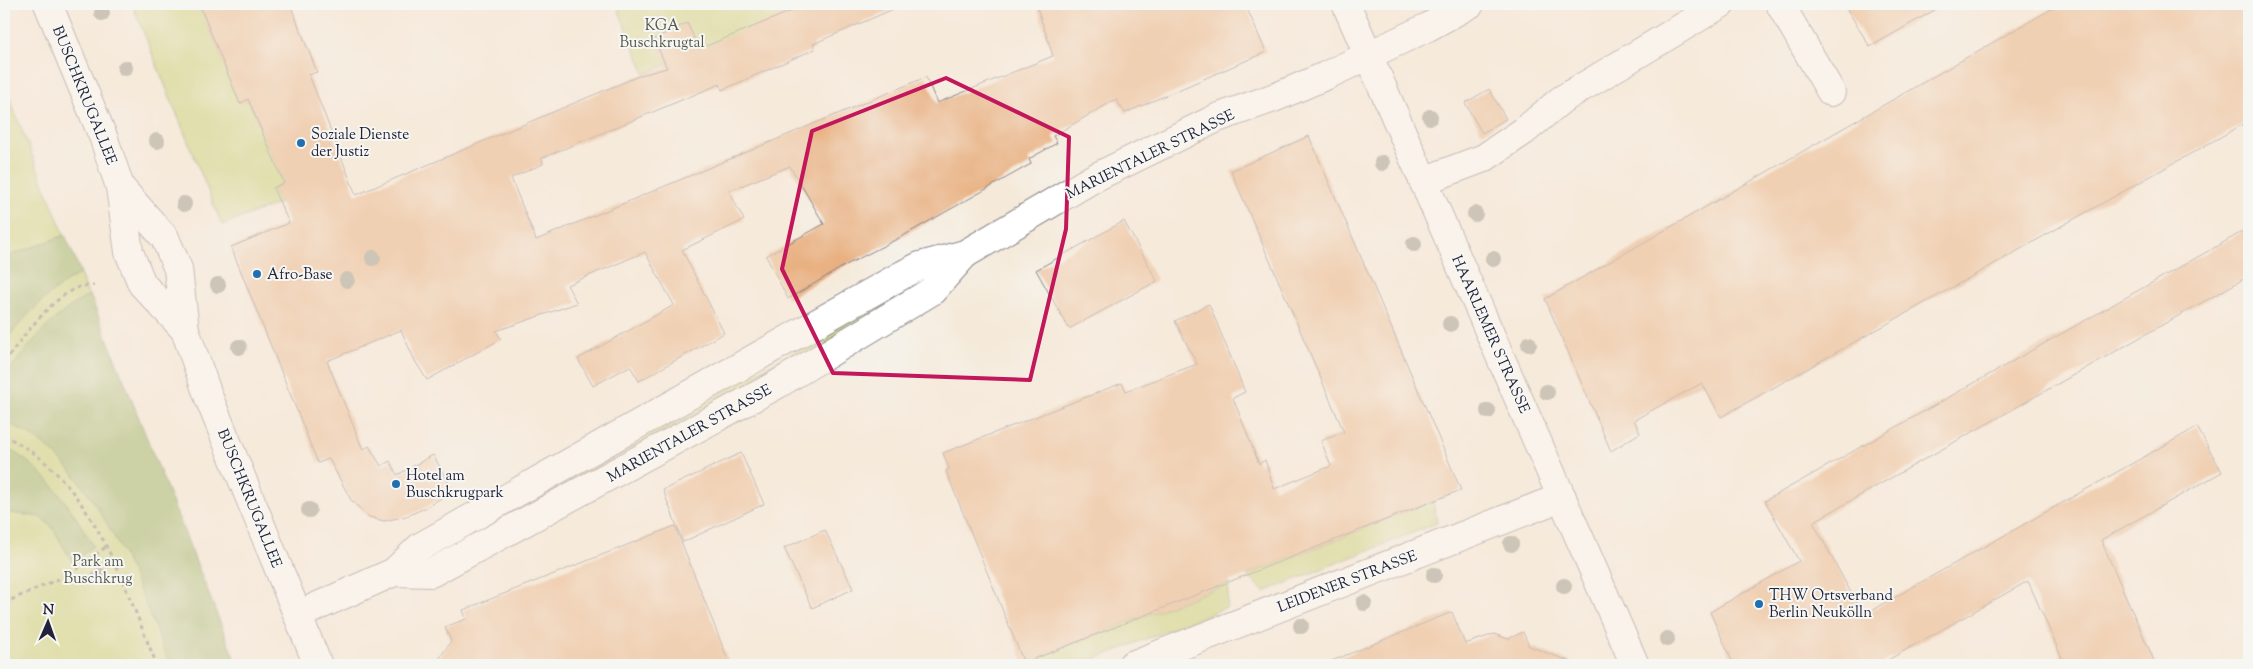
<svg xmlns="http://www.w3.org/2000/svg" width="2253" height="669" font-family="'Sorts Mill Goudy',serif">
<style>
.green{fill:#c6d375;stroke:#747a58}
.forest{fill:#9cb566;stroke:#5f6c50}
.building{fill:#e9b182}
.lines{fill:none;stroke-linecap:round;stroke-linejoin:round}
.minor-casing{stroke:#8c868a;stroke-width:30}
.major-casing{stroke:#8c868a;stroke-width:30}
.path{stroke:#8c868a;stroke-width:3;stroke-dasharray:4 4;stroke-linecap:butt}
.minor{stroke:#fff;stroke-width:28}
.major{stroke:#fff;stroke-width:28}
.tree{fill:#9c998c}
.marked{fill:none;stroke:#c2185b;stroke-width:4;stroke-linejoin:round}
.poi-dot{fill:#1f6fb2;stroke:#f6f6f2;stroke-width:2}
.labels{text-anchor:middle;stroke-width:4;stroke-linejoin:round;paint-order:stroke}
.park-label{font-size:15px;fill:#53574c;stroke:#f6f6f2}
.street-label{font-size:15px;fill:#22223b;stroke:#f6f6f2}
.poi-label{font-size:15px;fill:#22223b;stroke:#f6f6f2;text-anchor:start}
</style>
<rect width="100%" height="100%" fill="#f6f6f2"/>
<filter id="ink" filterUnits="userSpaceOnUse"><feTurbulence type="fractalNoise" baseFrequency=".02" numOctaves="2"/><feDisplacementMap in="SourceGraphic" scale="10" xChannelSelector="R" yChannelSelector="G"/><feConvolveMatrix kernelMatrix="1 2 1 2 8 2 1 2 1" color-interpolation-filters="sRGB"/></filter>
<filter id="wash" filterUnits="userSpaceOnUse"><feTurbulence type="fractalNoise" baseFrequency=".0096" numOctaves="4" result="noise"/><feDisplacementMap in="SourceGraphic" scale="20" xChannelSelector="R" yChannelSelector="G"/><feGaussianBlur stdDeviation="1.12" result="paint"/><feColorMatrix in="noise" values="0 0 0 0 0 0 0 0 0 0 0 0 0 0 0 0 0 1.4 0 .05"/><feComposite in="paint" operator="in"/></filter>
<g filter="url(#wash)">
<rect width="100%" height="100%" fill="#f5eada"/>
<g class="green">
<polygon points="132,4 199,4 240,103 248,99 284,183 273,188 280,203 222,225"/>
<polygon points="616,4 809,4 645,74"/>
<polygon points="4,85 237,665 4,665"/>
<polygon points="923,277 925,280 837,337 425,561 424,558 840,326"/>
<polygon points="1433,501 1437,523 1264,592 1247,575"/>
<polygon points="1229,583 1227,607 1095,659 1080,665 1018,665"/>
</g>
<g class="forest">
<path d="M 65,235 L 81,273 C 51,289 31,311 9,336 L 4,327 L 4,265 L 9,256 Z"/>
<path d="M 90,295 L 237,665 L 170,665 C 138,586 92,453 4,422 L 4,377 C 29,346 53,313 90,295 Z"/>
<path d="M 4,447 C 44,466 72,508 93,546 L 73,563 L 52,527 L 40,517 L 4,512 Z"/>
</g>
<g id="blocks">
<g class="building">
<polygon points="199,4 290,4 317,72 309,75 356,195 641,75 667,68 654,39 687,23 699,49 809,4 905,4 813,44 815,49 722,90 720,84 542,158 543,164 511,178 536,240 926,77 937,103 1053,56 1036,4 1245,4 1266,52 1125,113 1116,99 1053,136 1057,143 1029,159 1031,164 901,237 846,265 788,299 766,256 824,224 790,166 729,191 744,220 682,250 724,333 639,381 630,366 593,386 578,359 674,305 645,252 567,285 577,303 496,331 501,339 427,380 415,361 401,330 327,361 363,450 369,446 381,466 390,461 397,475 433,455 451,487 445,490 446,495 425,508 407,516 384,521 369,517 351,500 329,459 318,463 231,247 289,223 273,188 284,183 248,99 240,104"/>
<polygon points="1844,4 1945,4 1870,47"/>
<polygon points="2060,4 2249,4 2249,121 1721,417 1702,383 1634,420 1640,433 1611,451 1545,299"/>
<polygon points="1489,89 1506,119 1482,133 1465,103"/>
<polygon points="1309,136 1461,490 1024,663 946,471 949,469 943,453 1122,383 1126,391 1197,364 1175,321 1209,304 1245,392 1233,398 1259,464 1265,460 1274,489 1331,466 1321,441 1344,432 1231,171"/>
<polygon points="1124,221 1157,281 1069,329 1036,270"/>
<polygon points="2249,228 2249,276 1813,522 1863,615 2197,427 2222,472 2101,540 2156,665 2065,665 2028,581 1879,665 1734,665 1710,612 1799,561 1765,501"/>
<polygon points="741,453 764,504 683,542 663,490"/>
<polygon points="675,526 730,665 435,665 451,641 445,627 466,619 463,610"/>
<polygon points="825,530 853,589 812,608 784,548"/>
<polygon points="1452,612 1465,644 1494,634 1508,639 1523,632 1529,646 1571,662 1570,665 1322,665"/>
</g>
</g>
</g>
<g filter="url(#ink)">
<use href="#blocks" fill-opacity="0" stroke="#8c868a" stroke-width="1"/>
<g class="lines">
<defs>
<g id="minor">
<polyline points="1346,4 1635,665"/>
<polyline points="1780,4 1831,92"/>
<polyline points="1423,181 1484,158 1524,131 1561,100 1721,4"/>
<polyline points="394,572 431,573 778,384 932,291 965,254"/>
<polyline points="298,615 394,572 420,547 904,274 920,266 965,254 1094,178 1217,118 1276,97 1325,76 1428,27 1470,4"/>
<polyline points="1132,665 1562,497"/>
</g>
<g id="major">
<polyline points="48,4 104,139 120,187 129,252 142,284 185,330"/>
<polyline points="120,187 165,238 178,269 185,330 209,398 318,665"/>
</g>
</defs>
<use href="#minor" class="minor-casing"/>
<use href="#major" class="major-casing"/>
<g class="path">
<path d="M 4,362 C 22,339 50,298 79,287 C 83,285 90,286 94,285"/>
<path d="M 4,435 C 19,444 35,452 48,465 C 104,518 128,596 157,665"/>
<polyline points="4,603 72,573 107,546"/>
</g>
<use href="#minor" class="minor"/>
<use href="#major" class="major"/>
</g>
<g class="tree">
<circle cx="102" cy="13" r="8"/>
<circle cx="125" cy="68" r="8"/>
<circle cx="1430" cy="117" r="8"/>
<circle cx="157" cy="141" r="8"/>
<circle cx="1382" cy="163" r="8"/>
<circle cx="184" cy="204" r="8"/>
<circle cx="1475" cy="214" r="8"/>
<circle cx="1414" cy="244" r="8"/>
<circle cx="373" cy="258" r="8"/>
<circle cx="1493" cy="259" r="8"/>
<circle cx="347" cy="280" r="8"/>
<circle cx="218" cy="285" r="8"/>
<circle cx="1450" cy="324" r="8"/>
<circle cx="1529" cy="344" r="8"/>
<circle cx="239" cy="347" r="8"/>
<circle cx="1547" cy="392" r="8"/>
<circle cx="1488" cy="411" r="8"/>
<circle cx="309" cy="510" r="8"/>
<circle cx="1511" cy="544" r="8"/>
<circle cx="1434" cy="575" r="8"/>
<circle cx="100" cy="576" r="8"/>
<circle cx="1564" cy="586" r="8"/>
<circle cx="1364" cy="603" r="8"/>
<circle cx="1301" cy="626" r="8"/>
<circle cx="1667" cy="639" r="8"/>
</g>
</g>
<path d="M0 0H2253V669H0ZM 946,78 L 1069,137 L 1066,229 L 1030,380 L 833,373 L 782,269 L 812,131 Z" fill="#f5eada" fill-opacity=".55" fill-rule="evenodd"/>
<path class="marked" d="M 946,78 L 1069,137 L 1066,229 L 1030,380 L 833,373 L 782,269 L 812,131 Z"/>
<g class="poi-dot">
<circle cx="301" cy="143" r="5"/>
<circle cx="257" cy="274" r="5"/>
<circle cx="396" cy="484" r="5"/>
<circle cx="1759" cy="604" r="5"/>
</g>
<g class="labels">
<g class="park-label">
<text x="662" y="30">KGA<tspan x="662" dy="17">Buschkrugtal</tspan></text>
<text x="98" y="566">Park am<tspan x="98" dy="17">Buschkrug</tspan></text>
</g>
<g class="street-label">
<text transform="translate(85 95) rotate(68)" y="5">BUSCHKRUGALLEE</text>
<text transform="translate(1150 154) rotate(-26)" y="5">MARIENTALER STRASSE</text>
<text transform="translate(1491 334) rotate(66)" y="5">HAARLEMER STRASSE</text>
<text transform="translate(689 433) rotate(-29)" y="5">MARIENTALER STRASSE</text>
<text transform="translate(250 498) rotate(68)" y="5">BUSCHKRUGALLEE</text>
<text transform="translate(1347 581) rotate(-21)" y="5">LEIDENER STRASSE</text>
</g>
<g class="poi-label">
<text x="311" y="139">Soziale Dienste<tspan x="311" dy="17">der Justiz</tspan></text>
<text x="267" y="279">Afro-Base</text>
<text x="406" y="480">Hotel am<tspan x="406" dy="17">Buschkrugpark</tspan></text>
<text x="1769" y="600">THW Ortsverband<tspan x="1769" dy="17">Berlin Neukölln</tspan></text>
</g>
</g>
<rect width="2253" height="669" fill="none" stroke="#f6f6f2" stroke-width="20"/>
<g transform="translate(48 622) rotate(2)" stroke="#f6f6f2" stroke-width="4" paint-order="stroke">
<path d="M0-4L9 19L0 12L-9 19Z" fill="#22223b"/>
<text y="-8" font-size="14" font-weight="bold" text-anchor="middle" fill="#22223b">N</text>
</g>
</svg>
